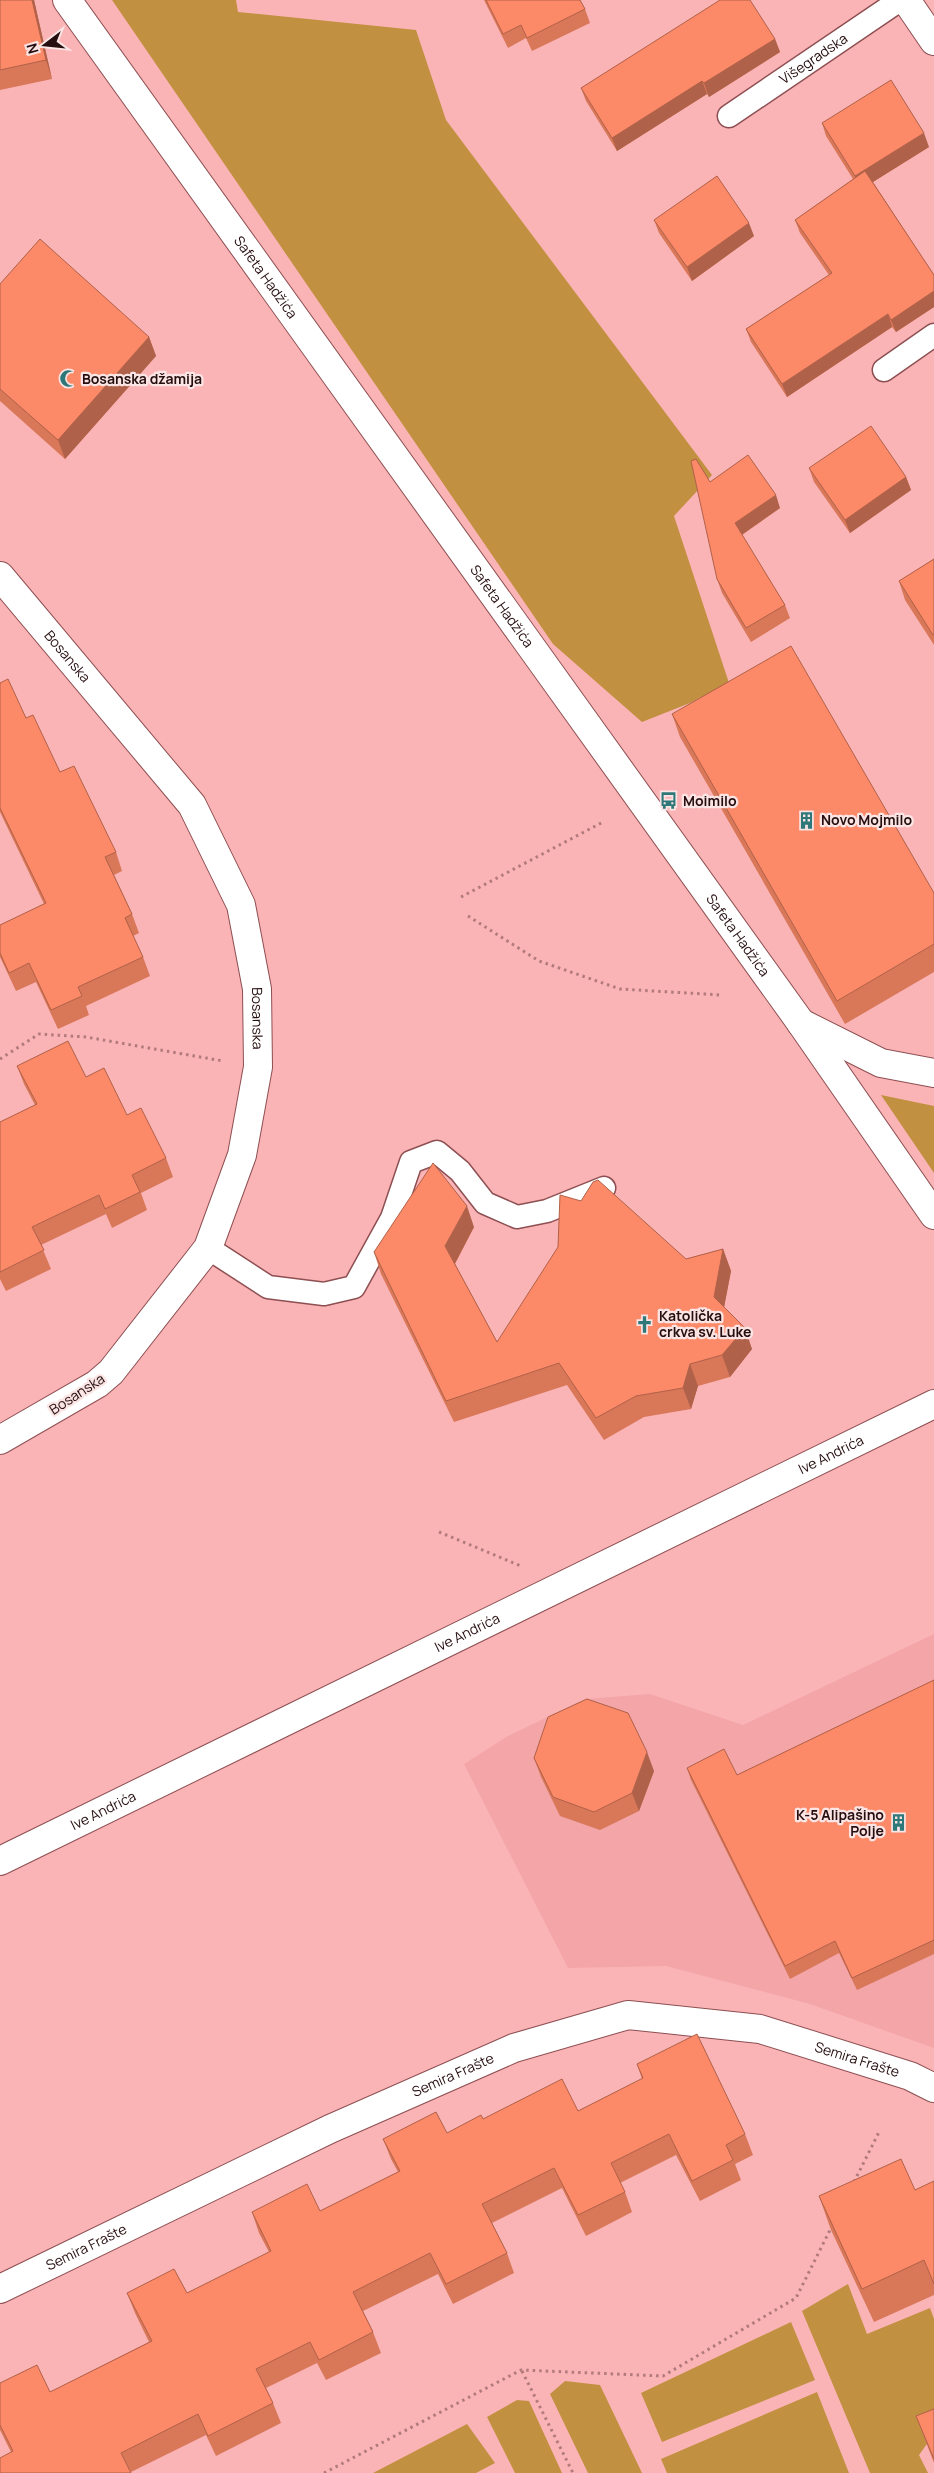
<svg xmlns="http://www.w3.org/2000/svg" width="934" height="2473" font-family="Manrope,sans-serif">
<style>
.built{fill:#f3a5a8}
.green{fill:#c19040}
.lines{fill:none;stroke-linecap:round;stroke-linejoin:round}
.lane-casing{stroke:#8d4f52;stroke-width:25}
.street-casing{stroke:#8d4f52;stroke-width:30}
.secondary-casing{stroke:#8d4f52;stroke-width:30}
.primary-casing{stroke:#8d4f52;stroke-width:30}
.path{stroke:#b17a7c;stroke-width:3;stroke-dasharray:2.5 4;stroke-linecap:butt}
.lane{stroke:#fff;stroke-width:22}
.street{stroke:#fff;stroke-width:28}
.secondary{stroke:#fff;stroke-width:28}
.primary{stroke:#fff;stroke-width:28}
.wall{fill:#d97759}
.shaded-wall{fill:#b06149}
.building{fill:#fc8a68;stroke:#b06149}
.labels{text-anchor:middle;stroke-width:4.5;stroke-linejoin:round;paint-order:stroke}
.street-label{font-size:14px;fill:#260d0f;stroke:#fae4e4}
.poi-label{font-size:14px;font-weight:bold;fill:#260d0f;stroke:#fae4e4;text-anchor:start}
</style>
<rect width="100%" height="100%" fill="#fbb4b6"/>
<polygon class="built" points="934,1634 934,2048 810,2004 666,1966 568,1968 464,1764 508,1736 585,1699 650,1694 743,1725"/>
<g class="green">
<polygon points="112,0 236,0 238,12 416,30 446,120 712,475 674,516 729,683 690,703 642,722 553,644"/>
<polygon points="881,1095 934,1106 934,1173"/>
<polygon points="848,2284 867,2334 930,2308 934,2319 934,2438 929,2441 919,2455 928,2473 870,2473 802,2311"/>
<polygon points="791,2322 815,2380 662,2442 641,2393"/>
<polygon points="565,2381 600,2385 642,2473 588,2473 550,2394"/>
<polygon points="817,2392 849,2473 667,2473 661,2459"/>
<polygon points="517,2400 529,2401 562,2473 515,2473 487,2417"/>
<polygon points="467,2424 495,2463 476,2473 373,2473"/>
</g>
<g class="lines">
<defs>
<g id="lane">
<path id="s1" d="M 729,116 L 900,0"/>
<polyline points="884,370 934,335"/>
<polyline points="208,1248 268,1287 324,1294 354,1287 392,1218 411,1162 437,1152 460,1171 485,1203 517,1217 547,1211 604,1188"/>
</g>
<g id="street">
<polyline points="906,0 934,41"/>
<path id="s2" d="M 0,576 L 192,805 L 241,905 L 257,989 L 258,1067 L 242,1155 L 208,1248 L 111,1372 L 97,1384 L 0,1440"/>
<polyline points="801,1023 881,1063 934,1073"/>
<path id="s3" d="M 0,2289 L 330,2129 L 514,2048 L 628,2015 L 760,2029 L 910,2076 L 934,2088"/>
</g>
<g id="secondary">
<path id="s4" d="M 0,1861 L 934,1404"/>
</g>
<g id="primary">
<path id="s5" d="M 67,0 L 801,1023 L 934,1215"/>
</g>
</defs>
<use href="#lane" class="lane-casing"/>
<use href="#street" class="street-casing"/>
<use href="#secondary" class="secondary-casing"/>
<use href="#primary" class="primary-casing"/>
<g class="path">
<polyline points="461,897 603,822"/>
<polyline points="468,916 539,961 620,989 721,995"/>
<polyline points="0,1059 39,1034 86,1037 223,1061"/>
<polyline points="439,1532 521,1566"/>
<polyline points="854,2182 880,2130"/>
<polyline points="522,2371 573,2473"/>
<polyline points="324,2473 521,2370 663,2376 796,2298 832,2226"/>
</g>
<use href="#lane" class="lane"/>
<use href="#street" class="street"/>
<use href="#secondary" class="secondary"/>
<use href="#primary" class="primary"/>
</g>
<g class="wall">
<polygon points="0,0 34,0 52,79 0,90"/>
<polygon points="484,0 580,0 585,9 590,23 532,51 526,38 508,48"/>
<polygon points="775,39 780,52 709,97 707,94 617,151 586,101 581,88"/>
<polygon points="822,123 929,147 873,182 934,275 934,307 896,332 892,327 787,397 751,342 746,329 829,275 800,233 795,220 853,179 826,136"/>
<polygon points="654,220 754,236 692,281 659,233"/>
<polygon points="0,284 149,337 156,356 65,459 0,401"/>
<polygon points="809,468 906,477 911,490 850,533 814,482"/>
<polygon points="710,482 780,508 742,535 785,605 790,618 751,642 722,593 717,579"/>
<polygon points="934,559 934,645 905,600 899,581"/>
<polygon points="0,683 26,718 60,772 116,852 122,871 114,875 132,914 139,933 133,936 143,957 150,976 86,1006 89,1015 58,1029 36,982 16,991 0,957 0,925 44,904 0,812"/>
<polygon points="672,714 934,893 934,972 845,1024 680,737"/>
<polygon points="17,1066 86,1077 127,1115 166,1158 173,1177 141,1193 147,1210 112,1228 106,1214 41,1245 51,1269 6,1291 0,1279 0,1122 35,1105 24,1084"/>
<polygon points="474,1227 455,1264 497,1342 686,1259 723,1249 731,1271 724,1307 752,1349 730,1377 698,1386 691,1409 644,1417 604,1440 567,1385 454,1422 381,1274 374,1252"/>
<polygon points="934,1680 934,1954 857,1990 839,1953 790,1979 691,1780 687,1768 737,1775"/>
<polygon points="534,1758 654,1771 639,1811 600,1830 560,1816 541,1777"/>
<polygon points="637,2064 745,2134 753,2155 735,2164 741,2180 700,2201 676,2155 620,2183 625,2192 632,2212 586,2236 562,2188 492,2223 507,2253 514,2273 453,2304 438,2274 363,2311 373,2332 381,2353 326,2380 317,2363 266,2388 273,2403 281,2423 216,2456 206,2435 131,2472 11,2452 0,2430 0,2383 50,2392 149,2342 135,2313 127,2293 187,2293 269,2252 259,2233 252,2212 320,2211 398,2172 391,2159 383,2139 447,2133 483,2119 578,2111 642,2079"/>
<polygon points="934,2181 934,2295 874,2322 831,2230 819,2196 915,2190"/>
<polygon points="934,2409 934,2463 916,2416"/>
</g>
<g class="shaded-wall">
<polygon points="32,0 34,0 52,79 46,60"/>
<polygon points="775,39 780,52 709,97 704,83"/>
<polygon points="702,81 707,94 617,151 612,138"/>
<polygon points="924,133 929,147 860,190 855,176"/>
<polygon points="749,223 754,236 692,281 687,267"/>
<polygon points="934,291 934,307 896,332 891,320"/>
<polygon points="888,314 892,327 787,397 782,384"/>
<polygon points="149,337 156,356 65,459 58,440"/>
<polygon points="906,477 911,490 850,533 845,520"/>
<polygon points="776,495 780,508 740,536 735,523"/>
<polygon points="467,1206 474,1227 453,1267 445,1246"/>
<polygon points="723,1249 731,1271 722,1318 714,1297"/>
<polygon points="745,1328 752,1349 730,1377 722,1355"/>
<polygon points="690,1364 698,1386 691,1409 683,1388"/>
<polygon points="647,1752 654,1771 639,1811 632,1793"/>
</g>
<g class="building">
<polygon points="0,0 32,0 46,60 0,70"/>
<polygon points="486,0 580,0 585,9 527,38 521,25 503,34"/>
<polygon points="720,0 750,0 775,39 704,83 702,81 612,138 581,88"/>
<polygon points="891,80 924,133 855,176 822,123"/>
<polygon points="865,171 934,275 934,291 891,320 888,314 782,384 746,329 832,273 795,220"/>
<polygon points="717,176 749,223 687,267 654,220"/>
<polygon points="40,239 149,337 58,440 0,389 0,284"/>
<polygon points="871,426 906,477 845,520 809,468"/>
<polygon points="748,455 776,495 735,523 785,605 746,628 717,579 691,461 696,459 710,482"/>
<polygon points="934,559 934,634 933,635 899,581"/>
<polygon points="791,646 934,893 934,944 837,1001 672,714"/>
<polygon points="8,679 26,718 33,715 60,772 74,766 116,852 105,857 132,914 125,918 143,957 78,987 82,996 51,1010 29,963 9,973 0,953 0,925 46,903 0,808 0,683"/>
<polygon points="68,1041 86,1077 104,1068 127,1115 141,1108 166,1158 132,1175 140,1192 105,1209 99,1195 32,1227 44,1250 0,1272 0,1122 37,1104 17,1066"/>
<polygon points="433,1163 467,1206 445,1246 497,1342 558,1247 560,1195 581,1201 593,1182 598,1180 686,1259 723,1249 714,1297 745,1328 722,1355 690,1364 683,1388 636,1396 596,1418 559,1363 446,1401 374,1252"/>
<polygon points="934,1680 934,1940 852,1978 835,1941 785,1966 687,1768 724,1749 737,1775"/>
<polygon points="587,1699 628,1713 647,1752 632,1793 594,1812 553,1797 534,1758 548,1717"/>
<polygon points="697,2034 745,2134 726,2145 733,2160 692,2181 669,2134 611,2163 625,2192 578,2215 554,2168 482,2204 507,2253 446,2284 430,2253 353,2292 373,2332 319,2360 310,2342 256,2369 273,2403 208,2436 198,2414 121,2453 131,2473 0,2473 0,2458 13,2451 0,2425 0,2383 37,2365 50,2392 152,2341 127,2293 174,2269 187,2293 271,2251 252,2212 307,2184 320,2211 400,2171 383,2139 436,2112 447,2133 481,2115 483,2119 562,2079 578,2111 643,2078 637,2064"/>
<polygon points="901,2159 915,2190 934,2181 934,2284 924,2260 862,2289 819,2196"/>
<polygon points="934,2409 934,2459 916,2416"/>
</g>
<defs>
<symbol id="mosque-bare" viewBox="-9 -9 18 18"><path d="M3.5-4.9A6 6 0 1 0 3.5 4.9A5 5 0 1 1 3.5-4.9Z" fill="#2f787a" stroke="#fae4e4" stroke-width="2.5" paint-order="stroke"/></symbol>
<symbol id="bus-bare" viewBox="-9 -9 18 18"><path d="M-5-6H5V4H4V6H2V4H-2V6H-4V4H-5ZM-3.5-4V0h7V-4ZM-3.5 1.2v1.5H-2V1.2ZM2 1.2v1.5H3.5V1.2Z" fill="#2f787a" stroke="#fae4e4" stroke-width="2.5" paint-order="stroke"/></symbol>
<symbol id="building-bare" viewBox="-9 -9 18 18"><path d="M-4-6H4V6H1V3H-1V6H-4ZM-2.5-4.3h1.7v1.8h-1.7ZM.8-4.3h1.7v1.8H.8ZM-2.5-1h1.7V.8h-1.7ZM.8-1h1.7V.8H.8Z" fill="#2f787a" stroke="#fae4e4" stroke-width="2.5" paint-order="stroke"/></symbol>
<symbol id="church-bare" viewBox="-9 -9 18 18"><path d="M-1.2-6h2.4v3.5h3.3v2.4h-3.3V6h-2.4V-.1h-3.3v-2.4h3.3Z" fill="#2f787a" stroke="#fae4e4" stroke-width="2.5" paint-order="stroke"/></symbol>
</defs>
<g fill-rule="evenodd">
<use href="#mosque-bare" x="56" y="366" width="25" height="25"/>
<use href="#bus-bare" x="656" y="788" width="25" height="25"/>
<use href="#building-bare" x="794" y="808" width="25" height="25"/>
<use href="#church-bare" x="632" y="1312" width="25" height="25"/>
<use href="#building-bare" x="886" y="1810" width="25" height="25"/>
</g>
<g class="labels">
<g class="street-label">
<text dy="5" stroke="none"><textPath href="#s1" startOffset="102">Višegradska</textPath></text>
<text dy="5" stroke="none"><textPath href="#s5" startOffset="341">Safeta Hadžića</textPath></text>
<text dy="5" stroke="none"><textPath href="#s5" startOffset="746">Safeta Hadžića</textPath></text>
<text dy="5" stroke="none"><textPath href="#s2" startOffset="105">Bosanska</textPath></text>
<text dy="5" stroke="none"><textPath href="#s5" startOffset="1151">Safeta Hadžića</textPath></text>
<text dy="5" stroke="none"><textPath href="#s2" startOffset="525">Bosanska</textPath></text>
<text transform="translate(77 1394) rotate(-33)" y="5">Bosanska</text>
<text dy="5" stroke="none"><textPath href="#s4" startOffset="925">Ive Andrića</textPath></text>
<text dy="5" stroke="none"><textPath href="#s4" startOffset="520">Ive Andrića</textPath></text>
<text dy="5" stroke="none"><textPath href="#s4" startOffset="115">Ive Andrića</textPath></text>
<text dy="5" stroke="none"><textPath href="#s3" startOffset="921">Semira Frašte</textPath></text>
<text dy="5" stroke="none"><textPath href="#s3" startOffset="501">Semira Frašte</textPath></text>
<text dy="5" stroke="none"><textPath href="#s3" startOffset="96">Semira Frašte</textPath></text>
</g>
<g class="poi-label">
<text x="82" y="384">Bosanska džamija</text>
<text x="683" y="806">Moimilo</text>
<text x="821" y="825">Novo Mojmilo</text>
<text x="659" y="1321">Katolička<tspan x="659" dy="16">crkva sv. Luke</tspan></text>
<text x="884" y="1820" text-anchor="end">K-5 Alipašino<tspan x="884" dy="16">Polje</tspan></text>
</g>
</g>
<g transform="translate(45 45) rotate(254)" stroke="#fae4e4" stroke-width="4" paint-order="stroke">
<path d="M0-4L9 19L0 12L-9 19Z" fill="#260d0f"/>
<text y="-8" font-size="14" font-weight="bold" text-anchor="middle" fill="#260d0f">N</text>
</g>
</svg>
